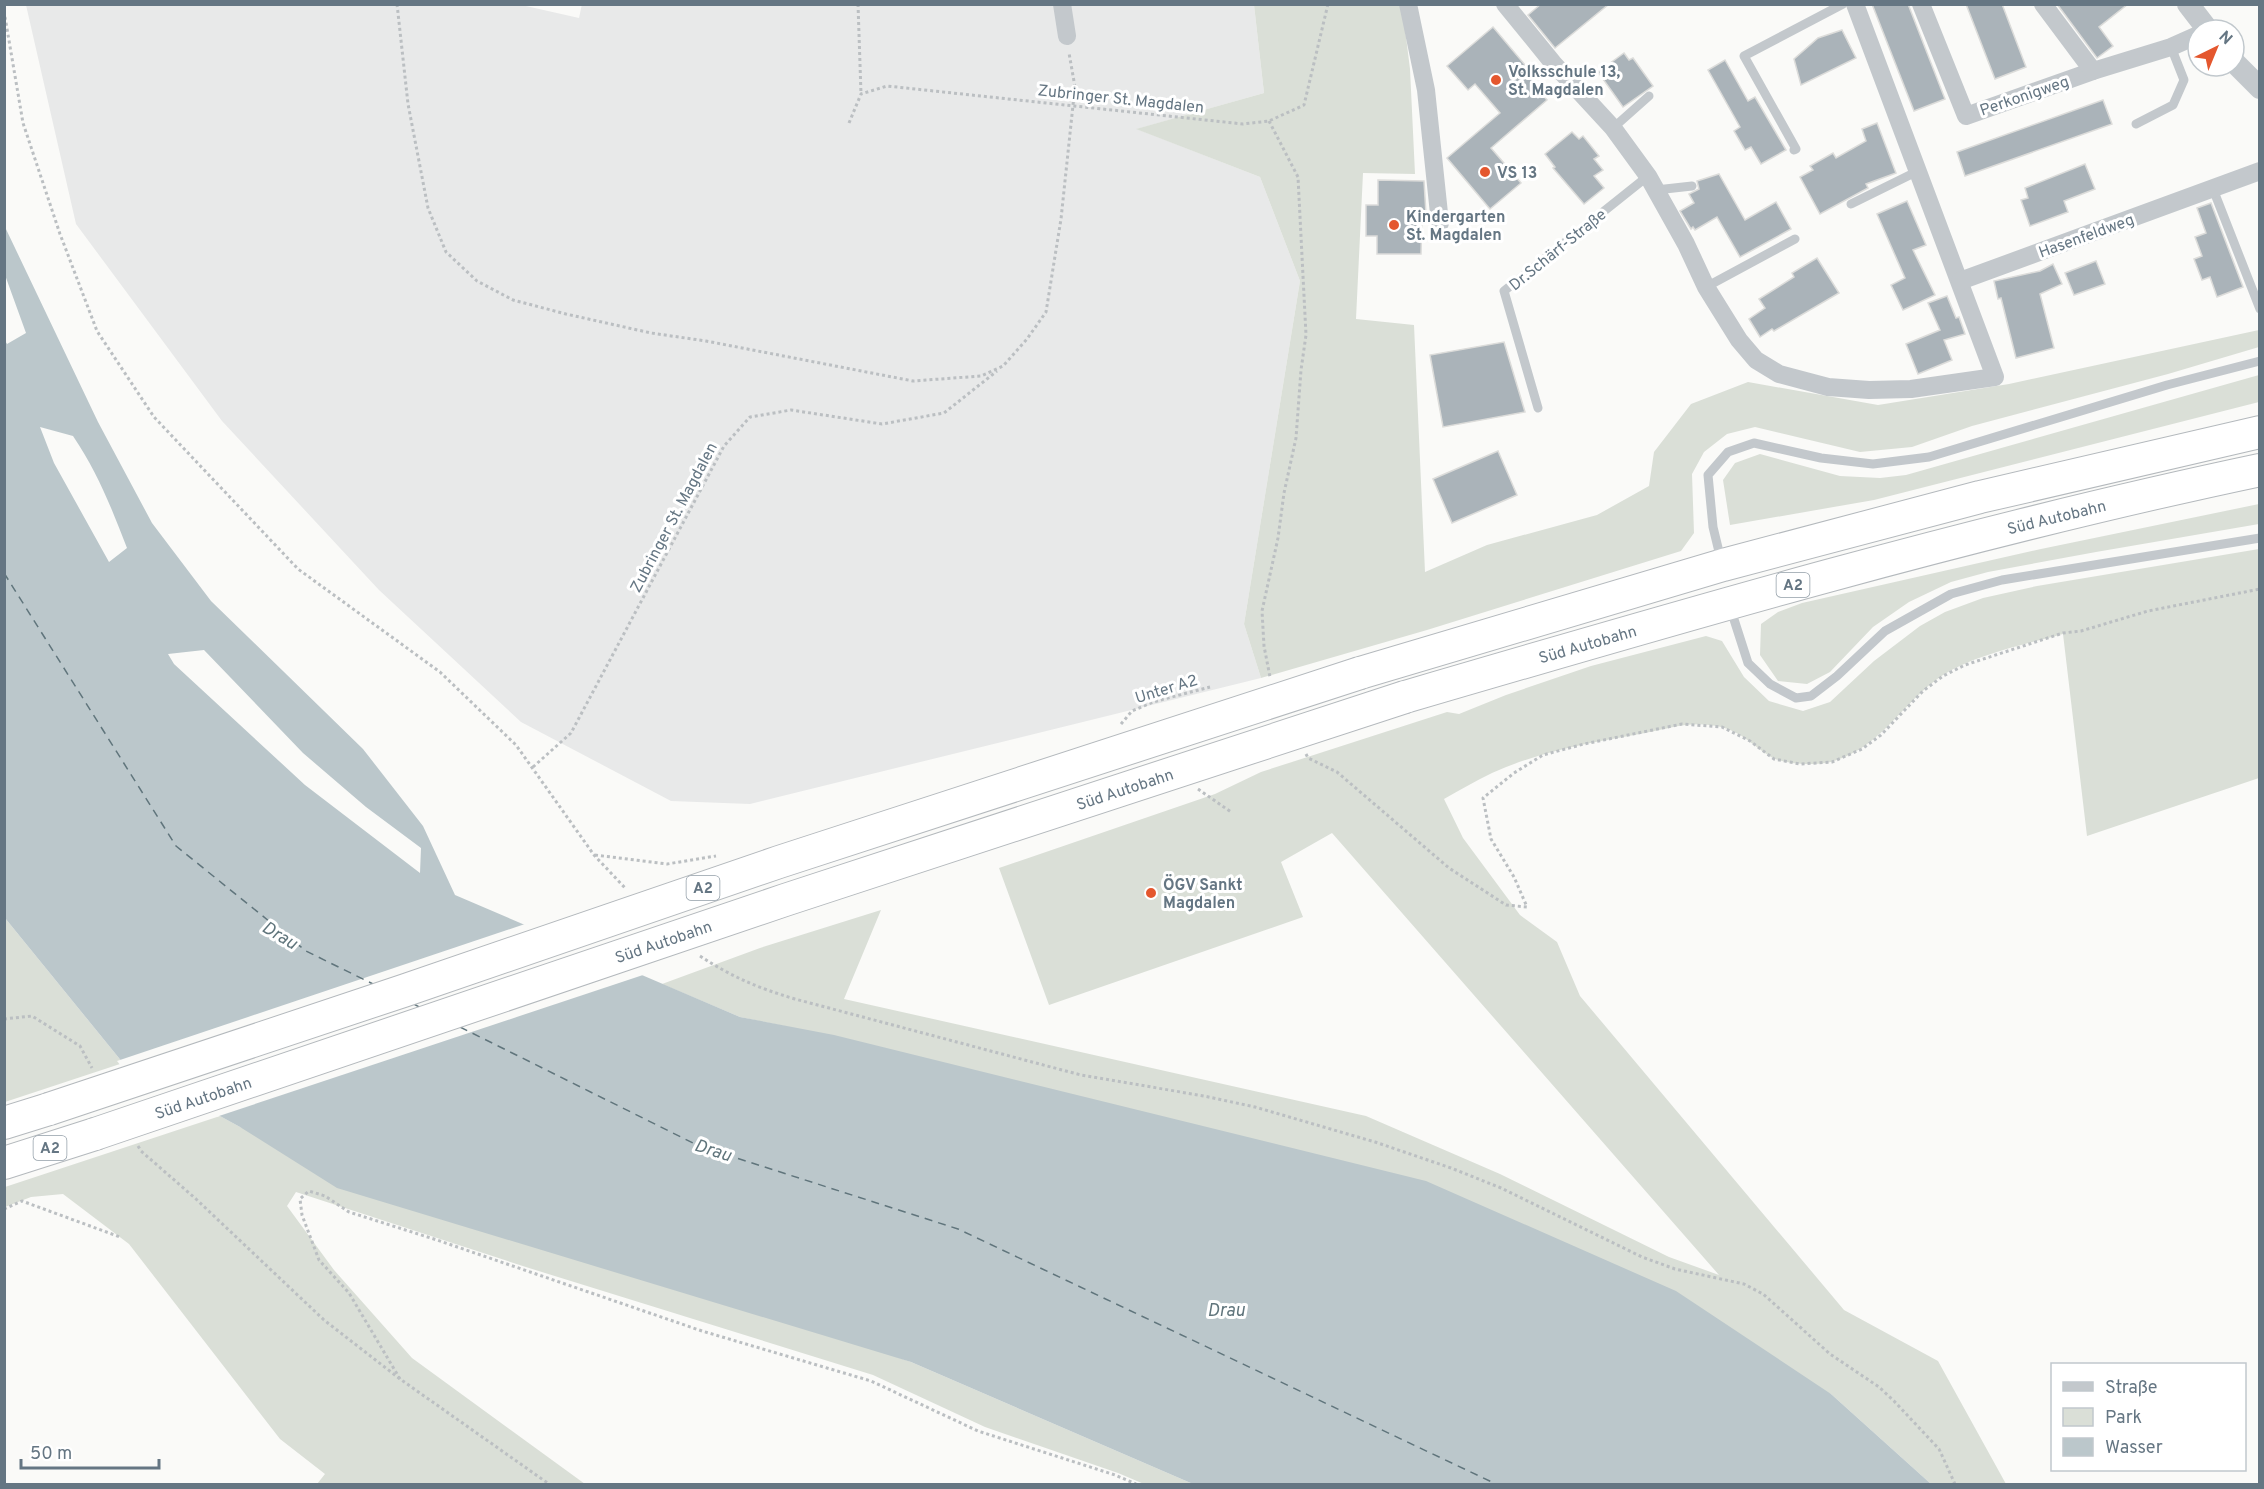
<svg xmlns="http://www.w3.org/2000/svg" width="2264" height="1489" font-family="Overpass,sans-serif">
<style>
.built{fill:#e8e9e9}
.green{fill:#dadfd7}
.water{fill:#bbc7cb;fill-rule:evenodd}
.pier{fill:#fafaf8}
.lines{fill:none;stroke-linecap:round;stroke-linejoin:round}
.ferry{stroke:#60757c;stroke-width:1.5;stroke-dasharray:8 6;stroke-linecap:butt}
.building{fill:#aab3b9;stroke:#dcdcda;stroke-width:1.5}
.motorway-casing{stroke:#b4b9bd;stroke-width:34}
.path{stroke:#bbbfc2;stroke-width:3;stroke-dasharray:3 3;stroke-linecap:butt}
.service{stroke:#c3c8cc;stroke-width:9}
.minor{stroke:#c3c8cc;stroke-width:18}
.tertiary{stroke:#c3c8cc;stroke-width:22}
.motorway{stroke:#fff;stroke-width:32}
.motorway-bridge-casing{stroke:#b4b9bd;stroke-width:34;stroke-linecap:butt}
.motorway-bridge{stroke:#fff;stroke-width:32}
.poi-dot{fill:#e4572e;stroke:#fff;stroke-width:2}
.labels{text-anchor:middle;stroke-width:6;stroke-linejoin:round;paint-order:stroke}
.shield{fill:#fff;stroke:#939fa8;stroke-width:1.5}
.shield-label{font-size:15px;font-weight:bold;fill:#657683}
.poi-label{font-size:16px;font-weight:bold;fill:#657683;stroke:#fff;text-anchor:start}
.street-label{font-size:16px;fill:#657683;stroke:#fff}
.water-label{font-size:18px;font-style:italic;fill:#60757c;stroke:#fff}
</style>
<rect width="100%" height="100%" fill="#fafaf8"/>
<polygon class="built" points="517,4 579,18 582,4 1254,5 1264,93 1137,129 1260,177 1300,281 1244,624 1261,678 750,804 671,801 521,722 379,590 222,421 76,224 26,5"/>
<g class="green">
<polygon points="1323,4 1402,5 1410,69 1415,174 1363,173 1356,319 1414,325 1425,572 1487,545 1597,515 1649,486 1654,452 1691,404 1748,382 1878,405 2009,384 2259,330 2259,347 2168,374 1972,426 1912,447 1860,452 1755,427 1727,434 1704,452 1692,474 1694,533 1681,551 1427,630 1261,678 1244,624 1300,281 1260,177 1136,129 1264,93 1254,5"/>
<polygon points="2259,375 2259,402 1874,500 1730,525 1723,480 1735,463 1760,454 1840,476 1880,478 1906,475"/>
<polygon points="2259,504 2259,524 2096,552 1988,572 1951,582 1909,602 1873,627 1830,672 1807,684 1778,681 1760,655 1761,624 1778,612 1802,603 2041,549"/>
<path d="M 2259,549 L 2259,778 L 2087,836 L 2063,634 C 2026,644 1975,655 1943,675 C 1902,702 1883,746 1834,761 C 1819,766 1785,765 1771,757 C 1755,747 1740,731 1721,727 C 1692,720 1672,728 1645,733 C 1594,742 1540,751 1492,773 C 1475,781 1460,790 1444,799 L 1463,838 L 1520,915 L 1557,942 L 1580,996 L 1844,1310 L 1938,1361 L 2006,1484 L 1931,1484 L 1831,1394 L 784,1026 L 740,1017 L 662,984 L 760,948 L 881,910 L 844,999 L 1366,1116 L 1500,1174 L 1669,1257 L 1719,1275 L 1332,833 L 1281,862 L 1303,917 L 1049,1005 L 999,868 L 1215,794 L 1261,772 L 1447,712 L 1459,714 L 1506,695 L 1591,666 L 1706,636 L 1722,641 L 1744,677 L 1769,701 L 1803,711 L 1830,702 L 1874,661 L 1920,626 L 1945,612 L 1983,598 L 2037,586 Z"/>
<polygon points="5,918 123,1063 5,1102"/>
<polygon points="220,1116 240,1127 911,1362 1193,1484 1144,1484 1118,1473 985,1427 873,1375 529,1268 296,1192 287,1206 334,1270 412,1358 585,1484 317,1484 325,1474 280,1439 129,1244 63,1194 31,1197 5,1207 5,1187"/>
</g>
<path class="water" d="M 5,227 L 98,422 L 152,523 L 211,601 L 363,749 L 423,826 L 455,895 L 740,1017 L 834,1035 L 1426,1181 L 1676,1291 L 1831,1394 L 1931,1484 L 1193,1484 L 911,1362 L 337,1188 L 240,1127 L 123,1063 L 5,918 L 4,339 L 7,344 L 26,333 L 5,275 ZM 40,427 L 73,436 C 97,471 112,509 127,548 L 109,562 L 54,463 ZM 204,650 L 303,753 L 366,807 L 421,848 L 420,873 L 305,785 L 174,664 L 168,654 Z"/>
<polygon class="pier" points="528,923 646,974 216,1117 121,1066 117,1061"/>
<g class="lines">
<g class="ferry">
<polyline points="4,573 176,846 306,951 375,985"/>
<polyline points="412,1003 421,1008"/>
<polyline points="460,1027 699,1146 958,1229 1496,1484"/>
</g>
</g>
<g class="building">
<polygon points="1541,4 1609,4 1555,48 1528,15"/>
<polygon points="1872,4 1908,4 1945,99 1914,111"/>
<polygon points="1966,4 2002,4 2026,67 1995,79"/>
<polygon points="2057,4 2128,4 2099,27 2113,46 2097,58"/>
<polygon points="1493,27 1536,78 1532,82 1547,100 1491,148 1521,183 1490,209 1447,158 1500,113 1475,84 1468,90 1447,66"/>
<polygon points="1842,30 1856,58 1801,85 1794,59 1818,38"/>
<polygon points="1624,53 1629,60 1633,58 1653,86 1623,107 1598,72"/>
<polygon points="1725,60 1748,101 1755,97 1786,150 1761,164 1751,147 1745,150 1734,131 1740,127 1708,70"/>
<polygon points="2103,100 2112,124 1965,176 1957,152"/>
<polygon points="1877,123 1896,173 1866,184 1868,188 1820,214 1800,177 1813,170 1810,166 1833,153 1836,158 1866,141 1862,129"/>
<polygon points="1572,132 1579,139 1583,136 1599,156 1594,159 1603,170 1594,176 1604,188 1584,204 1553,168 1555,167 1545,154"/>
<polygon points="2085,164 2095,189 2064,201 2068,212 2030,226 2021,200 2028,198 2025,188"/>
<polygon points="1719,174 1745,220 1776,202 1791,229 1740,257 1717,217 1695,230 1693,227 1691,229 1680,211 1694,203 1689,194 1699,189 1697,181"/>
<polygon points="1378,180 1424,181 1426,214 1422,214 1421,254 1377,254 1377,236 1366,236 1366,205 1378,205"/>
<polygon points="1907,201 1926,245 1913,250 1935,295 1903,310 1891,285 1905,278 1877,214"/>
<polygon points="2211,203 2243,287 2217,297 2210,277 2202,280 2194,259 2202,256 2195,237 2206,233 2197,208"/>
<polygon points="1817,258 1839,293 1774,331 1772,329 1760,337 1749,319 1765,308 1759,299 1794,277 1792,273"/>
<polygon points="2096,261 2105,284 2074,295 2065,273"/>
<polygon points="2053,264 2062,284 2040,294 2054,348 2016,358 2001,298 1998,299 1994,281 2040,271"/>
<polygon points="1947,296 1956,318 1959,317 1965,334 1944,340 1952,360 1918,374 1906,344 1940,330 1928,303"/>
<polygon points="1504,342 1525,412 1443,427 1430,355"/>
<polygon points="1498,451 1517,495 1452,523 1433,479"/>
</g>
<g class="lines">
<defs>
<g id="motorway">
<polyline points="1360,673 1723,565 1980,497 2260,432"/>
<path id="s1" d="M 1405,697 C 1688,614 1971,531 2260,470"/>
<polyline points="4,1123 49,1109"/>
<polyline points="4,1163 95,1134"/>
</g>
</defs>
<use href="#motorway" class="motorway-casing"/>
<g class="path">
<polyline points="397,4 408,104 428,208 446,252 477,281 513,300 566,314 651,333 706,341 913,381 981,376 1003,366 1027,339 1046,312 1061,219 1073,105 1075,87 1069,53"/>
<polyline points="858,4 861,94"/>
<polyline points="4,11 23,123 60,234 97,331 154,417 298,569 440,672 516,745 594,855 626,889"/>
<polyline points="1269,121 1298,177 1306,335 1301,370 1296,438 1284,493 1278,538 1262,611 1264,646 1270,677"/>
<polyline points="849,123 861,94 887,86 1243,124 1269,121 1304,105 1328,4"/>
<polyline points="1121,724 1132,711 1153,702 1210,687"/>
<polyline points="1306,754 1308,758 1337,772 1449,868 1506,905 1527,907 1514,877 1491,839 1483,798 1514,773 1543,755 1584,744 1682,724 1722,727 1750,741 1774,759 1800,764 1832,762 1862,749 1881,735 1923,691 1943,676 1965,665 2063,633 2081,631 2148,611 2260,589"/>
<polyline points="533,767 571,733 724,446 750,417 791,410 882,424 944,413 997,371"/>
<polyline points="1198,789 1231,812"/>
<polyline points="595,855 667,864 716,856"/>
<path d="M 700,956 C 732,977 758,988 795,999 L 1081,1075 L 1204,1096 L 1255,1107 L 1375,1142 L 1451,1168 L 1501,1188 L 1642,1257 L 1675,1269 L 1744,1284 L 1763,1294 L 1830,1354 L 1879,1387 L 1894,1401 L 1939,1449 L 1955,1484"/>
<polyline points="4,1019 32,1016 80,1046 92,1068"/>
<polyline points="138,1146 141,1151 196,1199 324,1320 400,1379 549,1484"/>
<polyline points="4,1209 22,1201 120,1237"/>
<polyline points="400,1379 349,1293 319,1260 302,1215 300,1199 309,1191 325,1196 349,1212 437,1240 702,1331 871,1381 978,1431 1115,1475 1136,1484"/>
</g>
<g class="service">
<polyline points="2136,124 2173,105 2184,80 2171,47"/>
<polyline points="1613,128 1649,96"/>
<polyline points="1794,150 1796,149 1744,56 1843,4"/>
<polyline points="2213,189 2260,309"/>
<polyline points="1656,190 1692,186"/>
<polyline points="1851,204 1918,171"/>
<polyline points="1706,287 1795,239"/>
<polyline points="1538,408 1504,291 1648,176"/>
<polyline points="1721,560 1713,527 1708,475 1728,452 1754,443 1821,458 1873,464 1929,457 2167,385 2260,361"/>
<polyline points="1730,607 1748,663 1770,684 1796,698 1811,696 1837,676 1885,631 1951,594 2002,580 2260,538"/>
</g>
<g class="minor">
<polyline points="1062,4 1067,36"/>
<polyline points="1408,4 1426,90 1440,223"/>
<polyline points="1505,4 1553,63 1613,128 1648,176 1686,244 1706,287 1739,340 1756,360 1779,374 1828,387 1869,390 1911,389 1995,377 1855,4"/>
<polyline points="1921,4 1966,116 2093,71 2171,47 2198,35"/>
<polyline points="2043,4 2093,71"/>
<polyline points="1960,281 2260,171"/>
</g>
<g class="tertiary">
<polyline points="2188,4 2208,30"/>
<polyline points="2234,62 2260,88"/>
</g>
<use href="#motorway" class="motorway"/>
<defs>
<g id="motorway-bridge">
<polyline points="49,1109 403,991 779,862 1360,673"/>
<path id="s2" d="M 95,1134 L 785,900 L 1405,697"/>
</g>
</defs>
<use href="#motorway-bridge" class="motorway-bridge-casing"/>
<use href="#motorway-bridge" class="motorway-bridge"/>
</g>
<g class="poi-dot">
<circle cx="1496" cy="80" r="6"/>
<circle cx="1485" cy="172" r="6"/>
<circle cx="1394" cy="225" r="6"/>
<circle cx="1151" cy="893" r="6"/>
</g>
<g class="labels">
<g class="shield">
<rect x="1776.5" y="573" width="33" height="24" rx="4.5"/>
<rect x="686.5" y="876" width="33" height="24" rx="4.5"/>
<rect x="33.5" y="1136" width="33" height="24" rx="4.5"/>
</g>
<g class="shield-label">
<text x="1793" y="590">A2</text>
<text x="703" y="893">A2</text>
<text x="50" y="1153">A2</text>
</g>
<g class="poi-label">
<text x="1508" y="77">Volksschule 13,<tspan x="1508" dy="18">St. Magdalen</tspan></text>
<text x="1497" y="178">VS 13</text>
<text x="1406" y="222">Kindergarten<tspan x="1406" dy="18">St. Magdalen</tspan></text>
<text x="1163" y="890">ÖGV Sankt<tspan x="1163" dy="18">Magdalen</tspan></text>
</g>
<g class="street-label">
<text transform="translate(2024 95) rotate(-19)" y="6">Perkonigweg</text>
<text transform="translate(1121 98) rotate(6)" y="6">Zubringer St. Magdalen</text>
<text transform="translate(2086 235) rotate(-20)" y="6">Hasenfeldweg</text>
<text transform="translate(1557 249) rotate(-39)" y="6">Dr.Schärf-Straße</text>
<text dy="6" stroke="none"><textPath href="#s1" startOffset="676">Süd Autobahn</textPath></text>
<text transform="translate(673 517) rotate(-62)" y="6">Zubringer St. Magdalen</text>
<text dy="6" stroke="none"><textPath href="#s1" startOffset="190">Süd Autobahn</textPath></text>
<text transform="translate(1166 688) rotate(-17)" y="6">Unter A2</text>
<text dy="6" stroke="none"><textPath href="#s2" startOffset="1086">Süd Autobahn</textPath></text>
<text dy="6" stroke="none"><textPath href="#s2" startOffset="600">Süd Autobahn</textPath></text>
<text dy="6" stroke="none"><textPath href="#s2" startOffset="114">Süd Autobahn</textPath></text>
</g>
<g class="water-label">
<text transform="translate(280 935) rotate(31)" y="6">Drau</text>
<text transform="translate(713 1150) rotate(18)" y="6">Drau</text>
<text x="1226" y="1316">Drau</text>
</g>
</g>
<rect width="2264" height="1489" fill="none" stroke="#657683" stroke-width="12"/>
<rect x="2051" y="1363" width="195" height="108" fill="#ffffff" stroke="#c1c8cd" stroke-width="1.5"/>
<rect x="2063" y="1382" width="30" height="9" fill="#c3c8cc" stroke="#c1c8cd" stroke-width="1.5"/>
<text x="2105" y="1393" font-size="18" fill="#657683">Straße</text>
<rect x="2063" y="1408" width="30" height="18" fill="#dadfd7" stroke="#c1c8cd" stroke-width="1.5"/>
<text x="2105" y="1423" font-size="18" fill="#657683">Park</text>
<rect x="2063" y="1438" width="30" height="18" fill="#bbc7cb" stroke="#c1c8cd" stroke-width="1.5"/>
<text x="2105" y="1453" font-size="18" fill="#657683">Wasser</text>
<g transform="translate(2216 48) rotate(43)"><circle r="28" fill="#ffffff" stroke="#c1c8cd" stroke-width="1.5"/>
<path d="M0-4.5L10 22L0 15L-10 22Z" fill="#e4572e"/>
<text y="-9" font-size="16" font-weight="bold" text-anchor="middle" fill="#657683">N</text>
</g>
<path d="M21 1459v9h138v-9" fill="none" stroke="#657683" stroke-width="3"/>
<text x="30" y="1459" font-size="18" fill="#657683" stroke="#ffffff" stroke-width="4.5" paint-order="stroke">50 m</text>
</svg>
